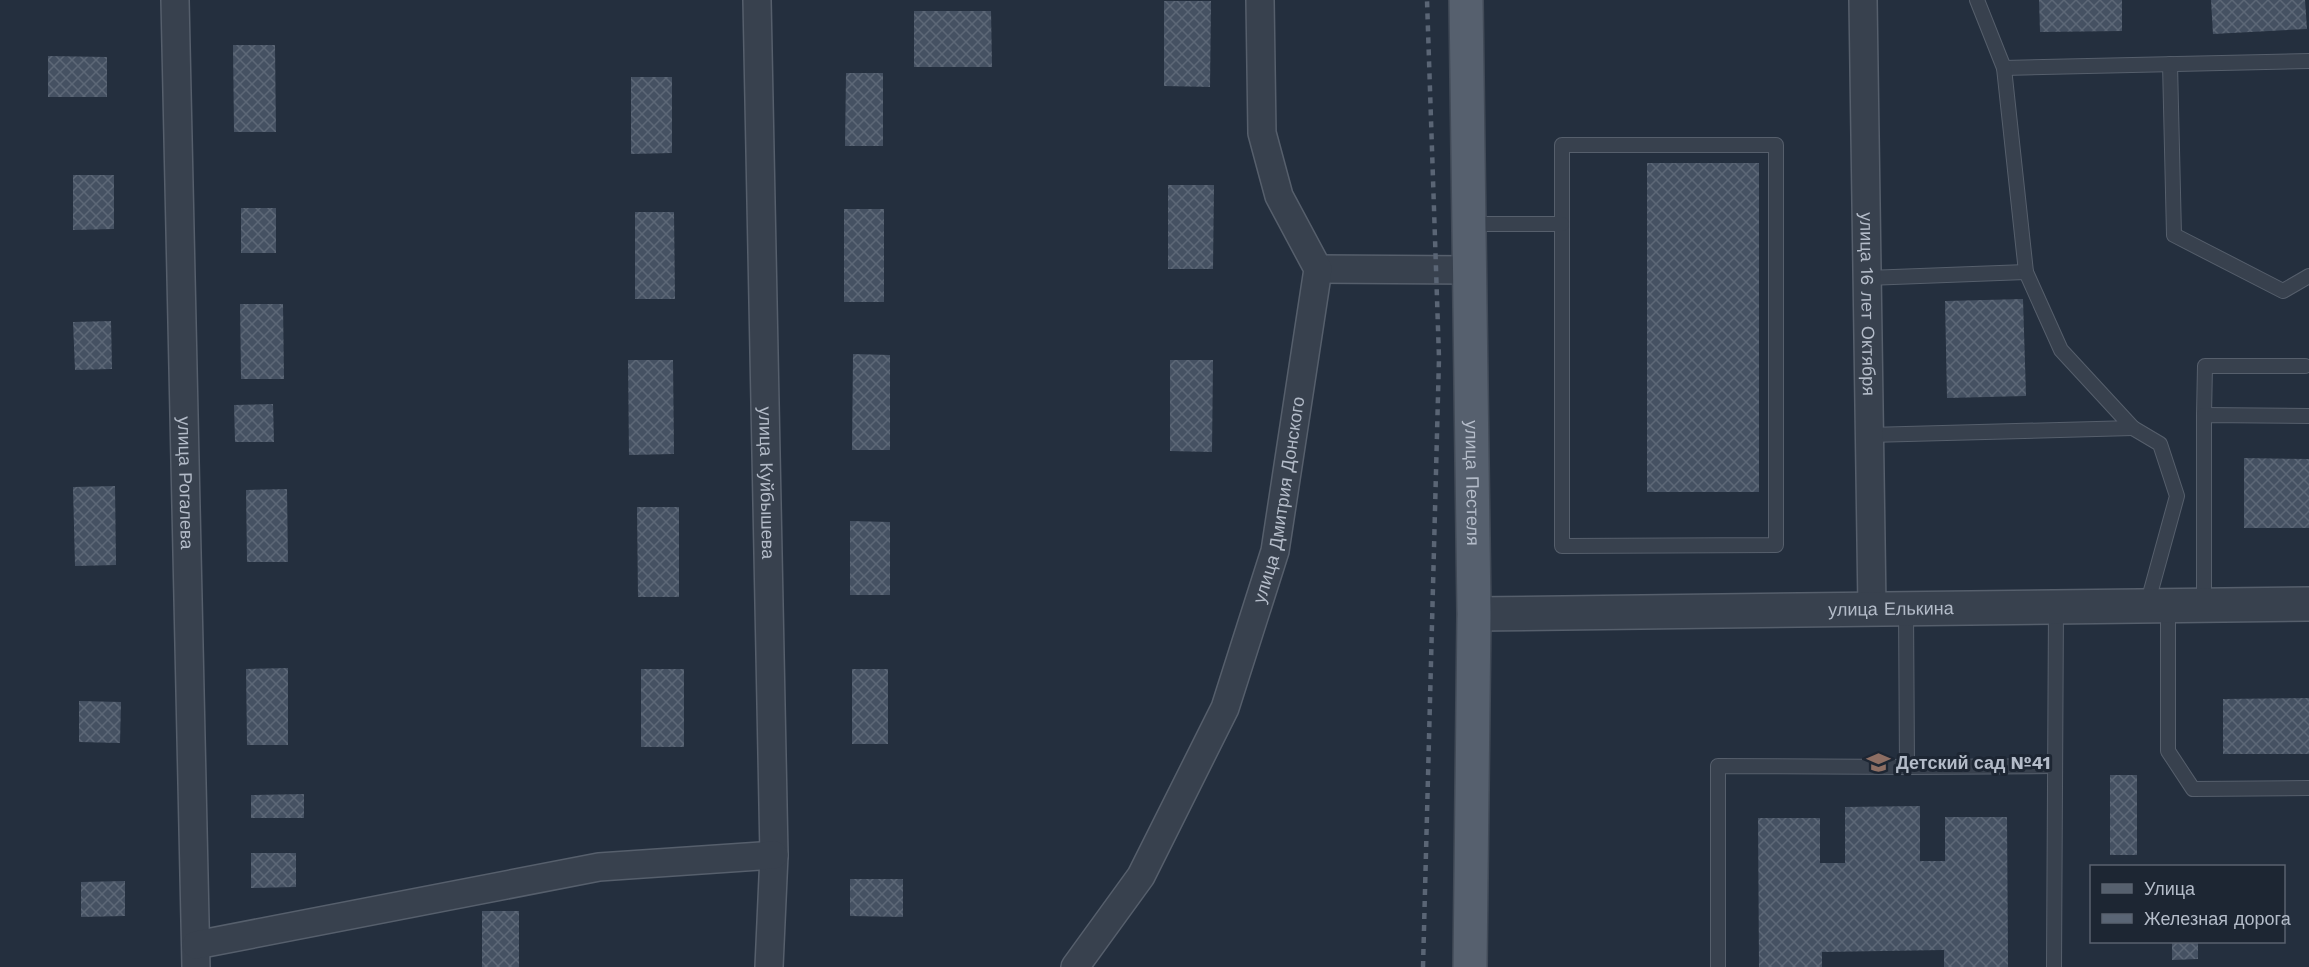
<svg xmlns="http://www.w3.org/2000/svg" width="2309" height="967" font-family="'Work Sans',sans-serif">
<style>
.building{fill:url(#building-cross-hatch)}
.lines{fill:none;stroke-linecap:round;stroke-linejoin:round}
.service-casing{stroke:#565f6c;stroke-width:16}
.minor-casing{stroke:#565f6c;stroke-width:30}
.tertiary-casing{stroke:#565f6c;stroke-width:36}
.primary-casing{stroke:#414a57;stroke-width:36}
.service{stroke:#38414e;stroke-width:14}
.minor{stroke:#38414e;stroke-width:27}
.tertiary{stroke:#38414e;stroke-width:33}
.primary{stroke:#56606e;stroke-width:33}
.rail{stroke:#5a6575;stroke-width:4.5;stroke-dasharray:6 6;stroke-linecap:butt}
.labels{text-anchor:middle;stroke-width:6;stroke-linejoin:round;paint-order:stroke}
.street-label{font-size:18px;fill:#b4bcc9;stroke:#1d2633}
.poi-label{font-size:18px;font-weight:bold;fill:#b4bcc9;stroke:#1d2633;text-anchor:start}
</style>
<defs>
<pattern id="building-cross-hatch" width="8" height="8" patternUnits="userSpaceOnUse" patternTransform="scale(1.5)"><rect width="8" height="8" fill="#455162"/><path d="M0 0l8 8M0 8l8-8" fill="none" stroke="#5d6877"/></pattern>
</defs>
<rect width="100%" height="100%" fill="#242f3e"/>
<g class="building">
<polygon points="2039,0 2122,0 2122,31 2040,32"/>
<polygon points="2211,0 2305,0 2307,29 2213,34"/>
<polygon points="1164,1 1211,1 1210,87 1164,86"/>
<polygon points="914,11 991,11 992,67 914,67"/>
<polygon points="233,45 275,45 276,132 234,132"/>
<polygon points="48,56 107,57 107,97 48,97"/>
<polygon points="846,73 883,73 883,146 845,146"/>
<polygon points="631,77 672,77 672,153 631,154"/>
<rect x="1647" y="163" width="112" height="329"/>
<polygon points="73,175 114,175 114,229 73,230"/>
<polygon points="1168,185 1214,185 1213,269 1168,269"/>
<rect x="241" y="208" width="35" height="45"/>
<rect x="844" y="209" width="40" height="93"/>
<polygon points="635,212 674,212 675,299 635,299"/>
<polygon points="2023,299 2026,396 1947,398 1945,301"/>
<polygon points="240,304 283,304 284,379 241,379"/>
<polygon points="111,321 112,369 75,370 73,322"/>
<polygon points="853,354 890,355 890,450 852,450"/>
<polygon points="628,360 673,360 674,454 629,455"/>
<polygon points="1170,360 1213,360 1212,452 1170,451"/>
<polygon points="273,404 274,442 235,442 234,405"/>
<polygon points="2244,458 2309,459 2309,528 2244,528"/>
<polygon points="115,486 116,565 75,566 73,487"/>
<polygon points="287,489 288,562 247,562 246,490"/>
<polygon points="637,507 679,507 679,597 638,597"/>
<polygon points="850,521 890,522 890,595 850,595"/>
<polygon points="288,668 288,745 247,745 246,669"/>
<rect x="641" y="669" width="43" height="78"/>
<rect x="852" y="669" width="36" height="75"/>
<polygon points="2309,698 2309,754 2223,754 2223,699"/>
<polygon points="79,701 121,702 120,743 79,742"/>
<rect x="2110" y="775" width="27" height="80"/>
<polygon points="304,794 304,818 251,818 251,795"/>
<polygon points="1920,806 1920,861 1945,861 1945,817 2007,817 2008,967 1944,967 1944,950 1822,952 1822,967 1759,967 1758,818 1820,818 1820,863 1845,863 1845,807"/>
<polygon points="251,853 296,853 296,887 251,888"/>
<polygon points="850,879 903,879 903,917 850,916"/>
<polygon points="125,881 125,916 81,917 81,882"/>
<rect x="482" y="911" width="37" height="56"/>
<polygon points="2172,942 2198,942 2198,959 2172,960"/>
</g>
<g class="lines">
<defs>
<g id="service">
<polyline points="2170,64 2174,235 2283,291 2309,276"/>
<polyline points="2004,68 2309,61"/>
<polygon points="1562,145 1776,145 1776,545 1562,546"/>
<polyline points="1469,224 1562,224"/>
<polyline points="1867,278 2026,272"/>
<polyline points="2204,415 2205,366 2305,366"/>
<polyline points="2133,428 2160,444 2177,496 2147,605"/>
<polyline points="1869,435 2133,428 2061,350 2026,272 2004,68 1977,0"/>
<polyline points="2168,605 2168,751 2193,789 2309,788"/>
<polyline points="2204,605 2204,415 2309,416"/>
<polyline points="1907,767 2054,766"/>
<polyline points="1718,967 1718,766 1907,767 1906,609"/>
<polyline points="2054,967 2056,607"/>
</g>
<g id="minor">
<path id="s1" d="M 175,0 L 196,967"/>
<path id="s2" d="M 757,0 L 774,855 L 769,967"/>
<path id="s3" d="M 1863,0 L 1872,608"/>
<polyline points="1318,269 1469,270"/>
<polyline points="196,945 599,867 774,855"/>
<path id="s4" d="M 1075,967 L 1141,876 L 1225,708 L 1275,551 L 1318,269 L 1279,196 L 1262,133 L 1260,0"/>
</g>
<g id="tertiary">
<path id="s5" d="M 1474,614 L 2309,604"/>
</g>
<g id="primary">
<path id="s6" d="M 1466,0 L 1474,614 L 1470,967"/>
</g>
</defs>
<use href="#service" class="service-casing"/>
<use href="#minor" class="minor-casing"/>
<use href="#tertiary" class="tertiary-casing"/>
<use href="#primary" class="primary-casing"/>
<use href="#service" class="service"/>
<use href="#minor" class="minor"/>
<use href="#tertiary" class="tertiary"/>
<use href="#primary" class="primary"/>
<polyline class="rail" points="1423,967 1439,358 1427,0"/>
</g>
<defs>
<symbol id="school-bare" viewBox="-9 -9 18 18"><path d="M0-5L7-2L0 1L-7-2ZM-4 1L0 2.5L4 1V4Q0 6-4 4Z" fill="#8d6e63" stroke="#1d2633" stroke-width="2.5" paint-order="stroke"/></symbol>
</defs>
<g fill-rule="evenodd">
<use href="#school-bare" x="1862" y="746" width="33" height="33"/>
</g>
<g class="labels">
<g class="street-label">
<text dy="6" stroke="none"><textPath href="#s3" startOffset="304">улица 16 лет Октября</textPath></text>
<text dy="6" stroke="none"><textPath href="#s1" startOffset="483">улица Рогалева</textPath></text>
<text dy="6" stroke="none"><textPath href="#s2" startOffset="483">улица Куйбышева</textPath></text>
<text dy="6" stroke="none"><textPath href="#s6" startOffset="483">улица Пестеля</textPath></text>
<text dy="6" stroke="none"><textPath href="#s4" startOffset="516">улица Дмитрия Донского</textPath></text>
<text dy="6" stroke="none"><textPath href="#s5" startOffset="417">улица Елькина</textPath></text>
</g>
<g class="poi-label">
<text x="1896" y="769">Детский сад №41</text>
</g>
</g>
<rect x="2090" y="865" width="195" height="78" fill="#1d2633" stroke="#59626f" stroke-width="1.5"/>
<rect x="2102" y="884" width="30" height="9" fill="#56606e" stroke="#59626f" stroke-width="1.5"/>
<text x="2144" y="895" font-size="18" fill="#b4bcc9">Улица</text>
<rect x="2102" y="914" width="30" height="9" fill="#5a6575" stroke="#59626f" stroke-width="1.5"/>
<text x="2144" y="925" font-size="18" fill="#b4bcc9">Железная дорога</text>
</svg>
